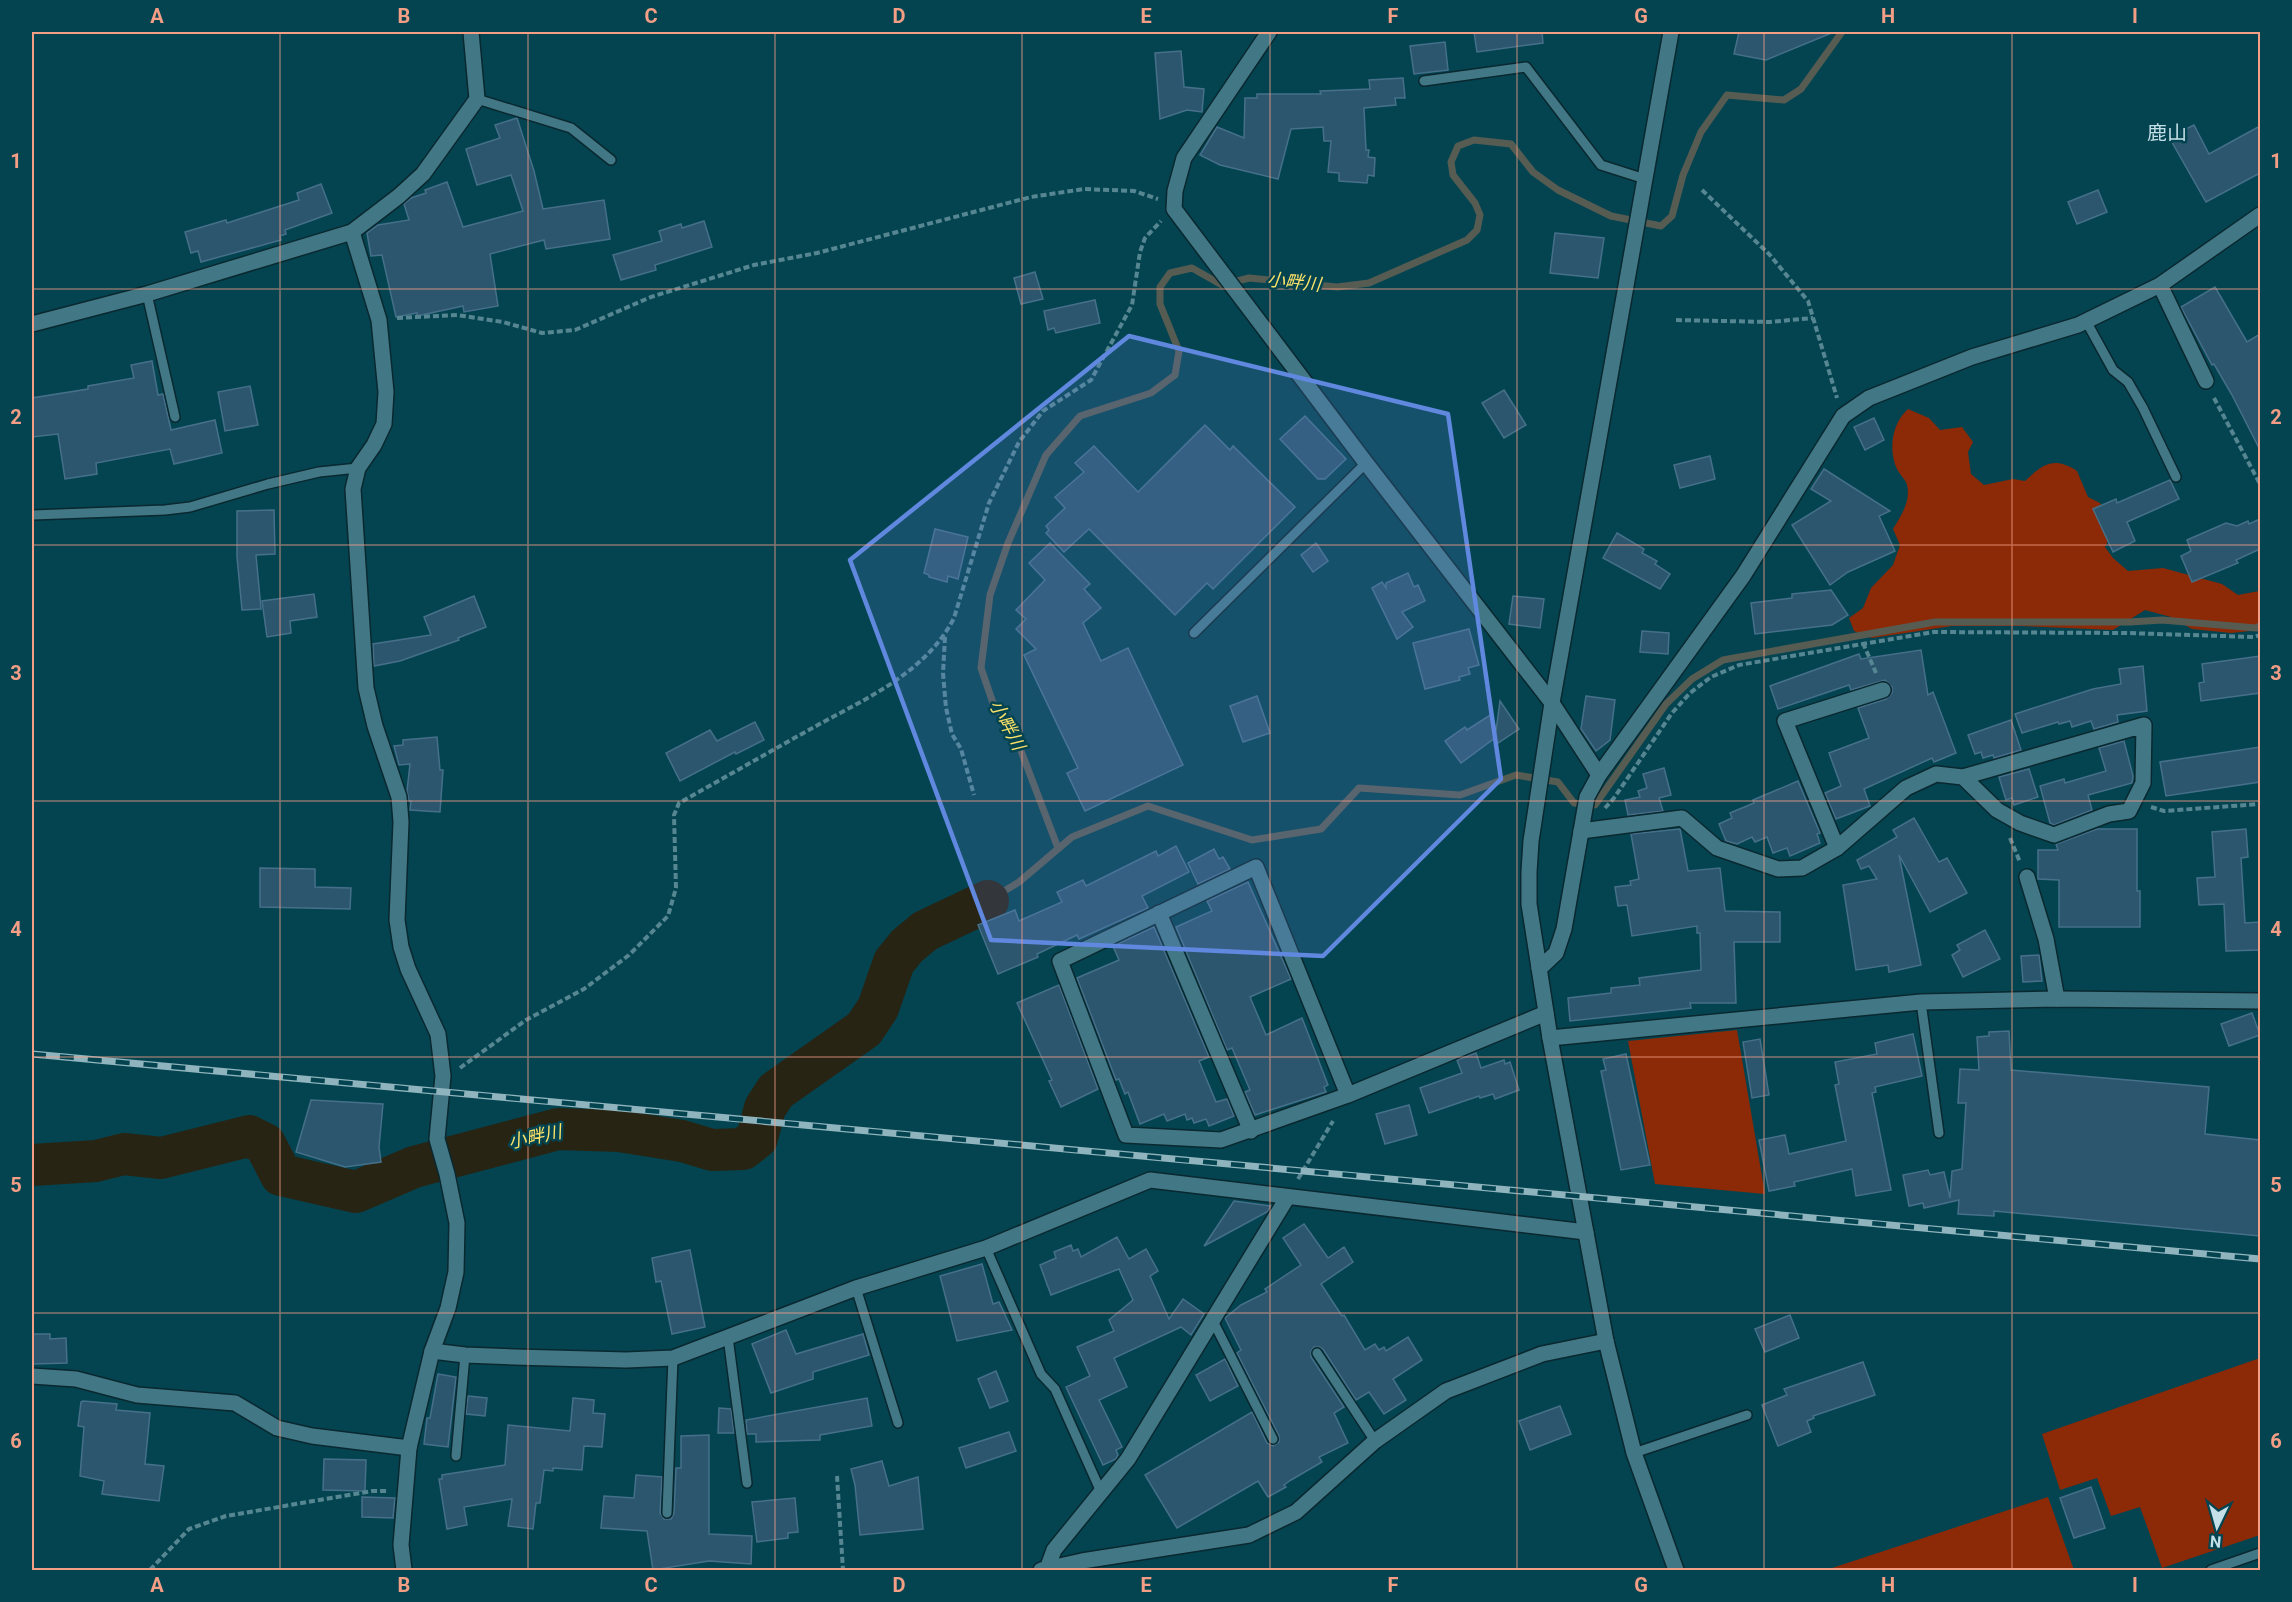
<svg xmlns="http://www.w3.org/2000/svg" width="2292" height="1602" font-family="Roboto,'Noto Sans JP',sans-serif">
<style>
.green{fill:#8c2907}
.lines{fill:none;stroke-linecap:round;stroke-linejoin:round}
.stream{stroke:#575c53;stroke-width:7}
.river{stroke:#282413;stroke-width:42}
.building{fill:#2c566e;stroke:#467089;stroke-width:1.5}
.lane-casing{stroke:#0a282f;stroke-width:12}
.street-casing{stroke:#0a282f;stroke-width:18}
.secondary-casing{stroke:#0a282f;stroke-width:18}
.path{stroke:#568691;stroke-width:4;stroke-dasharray:6 3;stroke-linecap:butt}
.lane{stroke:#427886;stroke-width:9}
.street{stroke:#427886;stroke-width:15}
.secondary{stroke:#427886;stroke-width:15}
.rail-casing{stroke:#8fb4bd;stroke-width:7}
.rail{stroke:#044451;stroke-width:4.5;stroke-dasharray:14;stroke-linecap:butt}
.marked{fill:#6088de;fill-opacity:0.2;stroke:#6088de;stroke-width:4.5;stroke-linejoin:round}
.grid{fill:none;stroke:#f49e86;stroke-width:1.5;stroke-opacity:0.55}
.labels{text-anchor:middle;stroke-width:5;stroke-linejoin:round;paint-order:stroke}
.water-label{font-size:18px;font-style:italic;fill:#fde268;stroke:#044451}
.quarter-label{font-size:20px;fill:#c4dfe7;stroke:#044451}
.neatline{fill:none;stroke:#f49e86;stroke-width:2}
.grid-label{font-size:20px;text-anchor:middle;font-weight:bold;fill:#f49e86}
</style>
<rect width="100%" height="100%" fill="#044451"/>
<g class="green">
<path d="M 1908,409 L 1929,418 L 1940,430 L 1962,427 L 1973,442 L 1968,452 L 1971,474 L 1984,485 L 2013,479 L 2025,481 C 2043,464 2054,456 2077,471 L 2088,497 L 2100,503 L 2114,528 L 2105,547 L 2113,558 L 2128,571 L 2163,568 L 2222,584 L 2238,595 L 2259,591 L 2260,580 L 2260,630 L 2231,633 L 2192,629 L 2171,617 L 2145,610 L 2113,630 L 2021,626 L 1952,626 L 1872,638 L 1854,631 L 1849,618 L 1863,608 L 1871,588 L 1893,565 L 1900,545 L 1893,529 C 1901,516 1911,501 1907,485 C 1906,480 1900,475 1897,469 C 1888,450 1892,423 1908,409 Z"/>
<polygon points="1737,1030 1765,1194 1655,1184 1628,1041"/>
<polygon points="2260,1358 2260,1535 2162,1568 2140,1507 2111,1516 2097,1478 2060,1490 2042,1434"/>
<polygon points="2048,1497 2074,1570 1826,1570"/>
</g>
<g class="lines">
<g class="stream">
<polyline points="1058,848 1015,735 993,703 981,668 990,595 1008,543 1046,455 1080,416 1151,393 1175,375 1179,351 1160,304 1160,287 1170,273 1192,268 1222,285 1249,278 1337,287 1369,283 1467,240 1477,230 1480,215 1475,203 1453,175 1451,162 1458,146 1474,140 1511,144 1533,172 1558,190 1611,216 1661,226 1672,216 1683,175 1701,132 1727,95 1784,100 1801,89 1842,32"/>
<polyline points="988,901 1019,882 1072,837 1148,806 1252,840 1321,829 1359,788 1460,795 1516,775 1558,782 1574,803 1595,805 1666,704 1692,679 1723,660 1935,622 2130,622 2162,620 2256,628 2260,626"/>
</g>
<polyline class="river" points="32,1165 96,1161 124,1154 161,1158 249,1136 265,1144 281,1175 356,1192 414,1167 558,1129 619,1131 682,1141 712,1150 743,1149 757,1138 765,1108 776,1091 864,1029 878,1008 894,962 907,946 925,931 988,901"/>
</g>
<g class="building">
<polygon points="1474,32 1542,32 1543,43 1477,52"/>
<polygon points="1739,32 1834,32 1766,60 1734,54"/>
<polygon points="1445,42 1448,70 1414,74 1410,46"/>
<polygon points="1181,51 1184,87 1204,89 1202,112 1187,110 1160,119 1155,53"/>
<polygon points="1403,78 1405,98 1395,98 1396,105 1364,108 1366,150 1369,150 1368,157 1375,158 1374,176 1368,175 1367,183 1339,181 1339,173 1328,172 1331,141 1324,141 1323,127 1291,129 1278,179 1220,165 1200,155 1217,127 1244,138 1245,98 1257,98 1257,94 1321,94 1320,91 1370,89 1369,80"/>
<polygon points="517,118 534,171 543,209 604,200 610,239 546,249 544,240 490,254 498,306 464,312 463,306 417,316 417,313 396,317 382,255 371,256 367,233 378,225 409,220 404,204 411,198 426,193 425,190 447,182 463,227 523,211 511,175 477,185 466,149 500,138 495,125"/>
<polygon points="2194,125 2209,154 2260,126 2260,173 2206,202 2169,137"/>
<polygon points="321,184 332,213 285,230 286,234 280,236 281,240 201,262 198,251 191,253 185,232 226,220 227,223 299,200 297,193"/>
<polygon points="2098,190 2107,212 2077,224 2068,202"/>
<polygon points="704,221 712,247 655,265 656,270 621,280 613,255 662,241 659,231 681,224 682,228"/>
<polygon points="1555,233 1604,238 1598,278 1550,273"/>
<polygon points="1035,272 1043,299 1021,304 1014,278"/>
<polygon points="2215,287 2247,342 2260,334 2260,450 2232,395 2214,364 2212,365 2181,307"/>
<polygon points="1095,300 1100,323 1056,333 1054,328 1048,330 1044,311"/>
<polygon points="152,361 158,395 163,394 171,430 215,420 222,453 174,464 170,449 96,463 97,474 65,479 58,434 32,437 32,398 88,389 88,386 134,378 131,365"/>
<polygon points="250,386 258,425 225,431 218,392"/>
<polygon points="1504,390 1526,425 1504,438 1482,403"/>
<polygon points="1305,416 1346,459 1325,479 1318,479 1280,439"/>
<polygon points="1874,418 1884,440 1865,450 1854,427"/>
<polygon points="1205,425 1230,450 1233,446 1295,507 1213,589 1207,583 1175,615 1089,529 1064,552 1046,533 1049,530 1046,526 1065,508 1055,497 1084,472 1075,463 1094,446 1138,492"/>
<polygon points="1710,456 1715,479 1680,488 1674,465"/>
<polygon points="1824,469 1890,511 1879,516 1895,551 1848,572 1830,585 1792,525 1831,501 1811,489"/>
<polygon points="2170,480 2179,499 2127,522 2135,541 2113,552 2093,509 2116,499 2117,503"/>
<polygon points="274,510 275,554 256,555 261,609 242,610 237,557 237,511"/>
<polygon points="2260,519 2260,549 2236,560 2238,563 2192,582 2181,556 2191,551 2187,540 2226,523 2237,526 2248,521 2249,524"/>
<polygon points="935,529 968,537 958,579 948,576 947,582 929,577 929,575 924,573"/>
<polygon points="1617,533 1644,549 1642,553 1657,561 1655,564 1670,574 1660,589 1603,558"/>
<polygon points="1050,543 1090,584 1084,589 1101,608 1083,623 1101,661 1128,648 1183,765 1085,811 1067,773 1078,768 1024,655 1036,649 1016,629 1026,619 1016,610 1045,580 1029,563"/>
<polygon points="1316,543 1328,561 1313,572 1301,555"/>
<polygon points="1408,573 1414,587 1418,585 1425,601 1402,612 1413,627 1397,639 1372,588 1382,582 1386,588 1386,583"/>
<polygon points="1831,590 1848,615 1832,625 1755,634 1751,603 1792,598 1792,594"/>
<polygon points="314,594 317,617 290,621 291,633 267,637 262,601"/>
<polygon points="474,596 486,627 458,638 459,640 400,661 374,666 373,644 431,635 424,617"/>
<polygon points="1513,596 1544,599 1540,628 1509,624"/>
<polygon points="1469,629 1479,665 1468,668 1470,674 1459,677 1460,680 1425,689 1413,643"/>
<polygon points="1642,631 1669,633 1668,654 1640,652"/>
<polygon points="1921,650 1928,695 1933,692 1956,753 1934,762 1932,758 1864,789 1870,806 1836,819 1825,793 1841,786 1829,753 1869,738 1858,708 1886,699 1892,693 1892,687 1885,680 1851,690 1849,685 1778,709 1770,686 1859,654 1861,659"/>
<polygon points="2260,656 2260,693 2201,701 2199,683 2204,682 2202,664"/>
<polygon points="2143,666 2147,711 2117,715 2118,722 2094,729 2091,721 2072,727 2070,721 2059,724 2058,722 2022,733 2015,714 2093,689 2121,684 2119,669"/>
<polygon points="1257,696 1270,733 1243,742 1230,706"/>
<polygon points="1586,696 1615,700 1610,740 1596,751 1581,729"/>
<polygon points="1500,701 1519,729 1495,745 1495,738 1461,763 1445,741 1465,727 1467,730 1492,714 1496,731"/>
<polygon points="2011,720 2021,750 1994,758 1993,755 1983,758 1981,752 1975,754 1968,735"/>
<polygon points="755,722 764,740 736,754 735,752 680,781 666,753 710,730 717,741"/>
<polygon points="437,737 440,770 443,770 440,812 410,810 411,801 409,801 407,791 410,764 399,765 394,746 403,745 403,740"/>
<polygon points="2124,741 2133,776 2132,783 2088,795 2092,810 2054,825 2050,823 2040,786 2064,779 2065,783 2106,771 2099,748"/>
<polygon points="2260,747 2260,782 2166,796 2160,762"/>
<polygon points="1664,768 1671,795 1659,798 1663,811 1628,815 1625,800 1640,797 1638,791 1647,788 1643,774"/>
<polygon points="2029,769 2038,797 2014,805 2012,798 2006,800 1999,777"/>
<polygon points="1798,781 1820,833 1817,834 1820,843 1790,856 1787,848 1773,853 1767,837 1755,842 1752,837 1737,844 1726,841 1719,824 1732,818 1730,813 1754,803 1753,800"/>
<polygon points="1914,818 1939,862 1947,858 1967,893 1930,912 1899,855 1921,965 1889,972 1888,965 1856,970 1843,885 1877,879 1869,866 1861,869 1857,860 1897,837 1893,830"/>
<polygon points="1680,829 1688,871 1720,868 1725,911 1780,912 1780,942 1734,942 1736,1003 1690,1003 1691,1008 1570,1021 1568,998 1611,993 1611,988 1640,985 1639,978 1701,970 1700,933 1697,933 1697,926 1632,936 1627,905 1618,906 1615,887 1631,885 1630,881 1639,879 1631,834"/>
<polygon points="2097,829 2137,829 2137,891 2140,891 2140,927 2059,927 2059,880 2038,879 2038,850 2058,850 2056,844"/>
<polygon points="2246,829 2248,857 2241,858 2245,923 2260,922 2260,950 2226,951 2224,904 2199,905 2197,878 2215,877 2212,832"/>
<polygon points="1176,846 1189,872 1142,896 1148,908 1079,939 1077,935 1037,954 1038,957 998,974 978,925 1015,910 1019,921 1062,902 1057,892 1083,880 1086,886 1156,851 1158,856"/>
<polygon points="1214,849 1219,859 1223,857 1230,869 1198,884 1188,863"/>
<polygon points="260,868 315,869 315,887 351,888 350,909 260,907"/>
<polygon points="1248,882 1291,979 1250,997 1266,1035 1302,1018 1328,1085 1324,1087 1326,1092 1255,1115 1245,1092 1250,1090 1232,1048 1227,1050 1176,927 1212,911 1207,901"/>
<polygon points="1154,927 1209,1057 1199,1061 1216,1102 1227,1099 1234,1116 1209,1126 1206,1119 1194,1123 1192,1118 1187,1120 1185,1114 1167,1121 1164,1114 1140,1124 1128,1092 1125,1094 1119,1079 1116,1080 1077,978 1119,960 1113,946"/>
<polygon points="1985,930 2000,959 1963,977 1952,955 1960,950 1957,945"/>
<polygon points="2039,955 2042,981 2023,982 2021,956"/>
<polygon points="1059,985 1098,1089 1061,1107 1049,1081 1052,1080 1017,1003"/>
<polygon points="2252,1013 2260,1035 2229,1046 2221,1024"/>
<polygon points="2009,1031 2011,1070 2209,1087 2205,1134 2260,1140 2260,1236 1994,1211 1994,1216 1958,1214 1959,1200 1924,1208 1923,1203 1909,1206 1903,1175 1928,1170 1930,1175 1944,1172 1950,1198 1952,1171 1962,1169 1966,1103 1958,1103 1960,1069 1979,1070 1977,1037 1989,1036 1989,1032"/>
<polygon points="1913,1034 1922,1076 1875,1087 1876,1092 1872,1093 1891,1190 1856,1196 1852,1169 1794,1182 1795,1186 1769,1191 1759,1140 1785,1135 1789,1154 1846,1141 1835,1085 1839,1084 1835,1062 1877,1054 1875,1043"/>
<polygon points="1760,1039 1769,1095 1752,1098 1743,1042"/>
<polygon points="1476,1053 1481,1068 1504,1060 1505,1064 1510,1062 1519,1090 1495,1099 1493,1094 1480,1098 1479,1096 1429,1113 1420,1088 1462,1073 1457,1060"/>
<polygon points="1626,1054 1650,1165 1621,1170 1601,1071 1606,1070 1603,1059"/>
<polygon points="311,1100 383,1104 379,1147 381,1162 345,1167 296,1152"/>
<polygon points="1409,1105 1417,1135 1385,1144 1376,1114"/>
<polygon points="1234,1201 1271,1206 1267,1212 1204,1246"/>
<polygon points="1304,1224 1328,1258 1344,1247 1353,1262 1321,1284 1342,1316 1344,1315 1365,1350 1375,1344 1379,1350 1384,1347 1386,1351 1408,1337 1422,1360 1393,1379 1406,1400 1384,1414 1369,1392 1356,1400 1323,1349 1319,1347 1314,1347 1311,1351 1311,1357 1344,1407 1334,1413 1348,1443 1319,1457 1322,1462 1291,1480 1284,1485 1286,1487 1268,1497 1258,1481 1177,1528 1145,1475 1252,1412 1267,1443 1273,1446 1279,1442 1279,1436 1237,1353 1241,1350 1225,1318 1241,1305 1267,1292 1265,1289 1301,1265 1283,1238"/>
<polygon points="1117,1237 1129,1259 1146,1249 1158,1271 1150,1276 1169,1319 1183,1299 1204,1314 1191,1335 1181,1327 1114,1358 1127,1387 1099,1400 1122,1447 1116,1450 1118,1455 1116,1459 1103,1465 1066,1387 1090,1376 1077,1347 1114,1331 1109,1320 1133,1300 1119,1269 1051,1295 1040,1265 1056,1258 1054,1252 1071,1245 1073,1251 1078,1249 1081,1257"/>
<polygon points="690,1250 705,1327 672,1334 661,1281 656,1282 652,1258"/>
<polygon points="982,1264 993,1304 999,1302 1012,1330 957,1341 940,1276"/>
<polygon points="1790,1315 1799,1338 1765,1352 1755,1329"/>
<polygon points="786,1330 796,1354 863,1334 869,1355 813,1372 813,1379 771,1393 752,1344"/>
<polygon points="32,1334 50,1334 50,1339 66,1338 67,1363 32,1364"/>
<polygon points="1225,1359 1238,1386 1210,1401 1196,1375"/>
<polygon points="1863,1362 1875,1395 1813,1416 1814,1418 1807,1421 1811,1432 1778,1446 1762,1405 1787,1395 1784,1389"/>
<polygon points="996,1371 1008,1401 990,1408 978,1379"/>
<polygon points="438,1374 456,1377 448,1447 424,1444 427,1418 430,1418"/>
<polygon points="468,1396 487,1398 485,1416 466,1414"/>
<polygon points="573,1398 594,1400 593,1413 605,1414 602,1447 584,1446 582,1470 553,1468 553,1471 544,1470 540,1503 536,1503 533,1529 508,1526 512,1499 464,1507 467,1525 447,1529 439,1479 442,1479 442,1475 505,1465 508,1425 570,1431"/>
<polygon points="867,1398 872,1426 820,1435 820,1440 756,1442 756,1434 747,1434 746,1420"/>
<polygon points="83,1401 117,1404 116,1410 150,1413 145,1464 164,1466 159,1501 102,1494 104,1481 80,1476 84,1427 78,1426 81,1402"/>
<polygon points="1560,1406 1571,1434 1530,1450 1519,1421"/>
<polygon points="719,1408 731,1409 734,1433 718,1433"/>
<polygon points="1009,1432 1016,1451 966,1468 959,1448"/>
<polygon points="709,1435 709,1534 752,1536 751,1564 709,1561 653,1570 647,1531 601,1528 604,1496 634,1498 636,1475 662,1477 660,1513 664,1519 671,1519 674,1513 676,1468 681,1468 681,1436"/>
<polygon points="324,1459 366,1460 365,1491 323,1490"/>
<polygon points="882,1461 889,1486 918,1477 923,1529 860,1535 855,1485 851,1469"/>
<polygon points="2091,1487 2105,1528 2074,1538 2060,1498"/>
<polygon points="362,1497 395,1498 393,1518 362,1517"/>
<polygon points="795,1498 798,1532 788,1533 788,1538 757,1542 752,1502"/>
</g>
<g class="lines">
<defs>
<g id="lane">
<polyline points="1424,81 1526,67 1601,165 1645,179"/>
<polyline points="477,99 571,128 611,160"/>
<polyline points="147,294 175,417"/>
<polyline points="2086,321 2113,370 2128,382 2143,408 2176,477"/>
<polyline points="33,515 165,510 190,507 268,484 319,472 358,468"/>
<polyline points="1194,633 1366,463"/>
<polyline points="1921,1002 1939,1133"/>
<polyline points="986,1248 1041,1374 1055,1389 1101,1492"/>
<polyline points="856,1288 898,1423"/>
<polyline points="1213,1321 1273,1439"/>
<polyline points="728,1337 747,1483"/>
<polyline points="1317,1353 1375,1441"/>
<polyline points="1634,1453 1747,1415"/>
<polyline points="456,1456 465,1355"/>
<polyline points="667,1513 673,1358"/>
<polyline points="2211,1570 2260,1553"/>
</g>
<g id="street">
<polyline points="1269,32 1184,158 1175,191 1174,209 1366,463 1552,703 1599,775"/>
<polyline points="2160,285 2206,381"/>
<polyline points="32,324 147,294 352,232"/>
<polyline points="1581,831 1682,818 1717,848 1778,869 1802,868 1837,848 1906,788 1936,774 1963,777 2144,725 2143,783 2129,811 2109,814 2054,835 2020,823 1997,810 1963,777"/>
<polyline points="1837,848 1785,721 1883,690"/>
<polyline points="2027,877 2046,939 2057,999"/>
<polyline points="1159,913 1251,1131"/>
<polyline points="1539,969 1556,953 1564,929 1587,797 1599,775 1743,576 1843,416 1869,398 1972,357 2078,325 2160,285 2260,215"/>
<polyline points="1550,1038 1921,1002 2057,999 2260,1001"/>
<polyline points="1348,1095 1256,867 1060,961 1126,1135 1221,1140 1348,1095 1546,1013"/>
<polyline points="432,1351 465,1355 514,1357 626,1360 673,1358 856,1288 986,1248 1150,1180 1586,1232"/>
<polyline points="32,1376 76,1379 137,1395 235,1403 277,1428 312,1436 409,1448"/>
<polyline points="1047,1569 1054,1550 1128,1459 1287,1198"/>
<polyline points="404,1570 401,1545 409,1448 432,1351 448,1308 456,1272 457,1223 447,1174 437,1139 443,1076 438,1034 408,969 401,947 397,920 401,822 399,797 375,726 366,688 353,489 358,468 374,445 384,424 386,392 379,320 352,232 399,196 423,174 477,99 471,32"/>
<polyline points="1041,1570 1082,1561 1249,1535 1296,1512 1375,1441 1446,1391 1542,1354 1606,1341"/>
</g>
<polyline id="secondary" points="1671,32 1552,703 1531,841 1529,872 1529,904 1550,1038 1606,1341 1634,1453 1676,1570"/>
</defs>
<use href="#lane" class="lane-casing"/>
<use href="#street" class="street-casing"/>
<use href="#secondary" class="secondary-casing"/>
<g class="path">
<polyline points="1702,190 1769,254 1808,301 1837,398"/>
<polyline points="397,318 457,315 503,322 542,333 575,330 651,297 754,265 817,253 1031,197 1084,189 1134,191 1158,199"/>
<polyline points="1676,320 1769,322 1813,318"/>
<polyline points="2214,398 2260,484"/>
<polyline points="945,637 943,673 946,708 952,734 961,749 974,795"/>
<polyline points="1863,643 1876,673"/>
<polyline points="2151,807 2164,811 2260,804"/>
<polyline points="1605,808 1614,798 1672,713 1690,693 1711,677 1739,665 1934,632 2127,633 2254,637 2260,635"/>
<polyline points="2010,838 2020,862"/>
<path d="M 460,1068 L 526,1020 L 584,989 L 629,955 L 668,916 L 676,888 L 674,815 L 679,803 C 722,779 764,755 807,731 C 860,701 925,675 954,618 L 989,503 L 1019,442 L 1043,411 L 1091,380 L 1132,305 L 1140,252 L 1145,238 L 1161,221"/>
<polyline points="1298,1179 1333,1121"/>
<polyline points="837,1476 843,1570"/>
<polyline points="150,1570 189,1529 226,1516 372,1491 388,1491"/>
</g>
<use href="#lane" class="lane"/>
<use href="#street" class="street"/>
<use href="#secondary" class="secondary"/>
<defs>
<polyline id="rail" points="32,1054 2260,1259"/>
</defs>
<use href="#rail" class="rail-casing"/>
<use href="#rail" class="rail"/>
</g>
<path class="marked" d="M 1129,336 L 1448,414 L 1501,779 L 1323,956 L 991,940 L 850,560 Z"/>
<path class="grid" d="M 280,32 L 280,1570M 528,32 L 528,1570M 775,32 L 775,1570M 1022,32 L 1022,1570M 1270,32 L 1270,1570M 1517,32 L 1517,1570M 1764,32 L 1764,1570M 2012,32 L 2012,1570M 32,289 L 2260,289M 32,545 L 2260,545M 32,801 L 2260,801M 32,1057 L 2260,1057M 32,1313 L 2260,1313"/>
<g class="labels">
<g class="water-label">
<text transform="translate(1294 282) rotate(6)" y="6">小畔川</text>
<text transform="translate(1007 725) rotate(62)" y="6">小畔川</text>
<text transform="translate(535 1137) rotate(-12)" y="6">小畔川</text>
</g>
<g class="quarter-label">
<text x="2167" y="140">鹿山</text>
</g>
</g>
<rect width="2292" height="1602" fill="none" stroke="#044451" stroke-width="66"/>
<g transform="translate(2217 1527) rotate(185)" stroke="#044451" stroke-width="4.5" paint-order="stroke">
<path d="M0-4.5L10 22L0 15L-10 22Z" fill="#c4dfe7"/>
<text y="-9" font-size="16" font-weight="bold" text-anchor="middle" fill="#c4dfe7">N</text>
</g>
<rect x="33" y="33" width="2226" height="1536" class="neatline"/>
<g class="grid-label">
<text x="157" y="23">A</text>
<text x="404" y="23">B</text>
<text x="651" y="23">C</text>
<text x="899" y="23">D</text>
<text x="1146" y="23">E</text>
<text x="1393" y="23">F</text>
<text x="1641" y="23">G</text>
<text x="1888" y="23">H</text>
<text x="2135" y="23">I</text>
<text x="16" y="168">1</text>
<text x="2276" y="168">1</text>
<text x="16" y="424">2</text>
<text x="2276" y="424">2</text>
<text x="16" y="680">3</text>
<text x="2276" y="680">3</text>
<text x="16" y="936">4</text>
<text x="2276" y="936">4</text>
<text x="16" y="1192">5</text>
<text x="2276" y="1192">5</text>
<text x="16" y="1448">6</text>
<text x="2276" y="1448">6</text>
<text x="157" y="1592">A</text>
<text x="404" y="1592">B</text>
<text x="651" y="1592">C</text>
<text x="899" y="1592">D</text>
<text x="1146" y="1592">E</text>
<text x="1393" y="1592">F</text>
<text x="1641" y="1592">G</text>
<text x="1888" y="1592">H</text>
<text x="2135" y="1592">I</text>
</g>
</svg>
